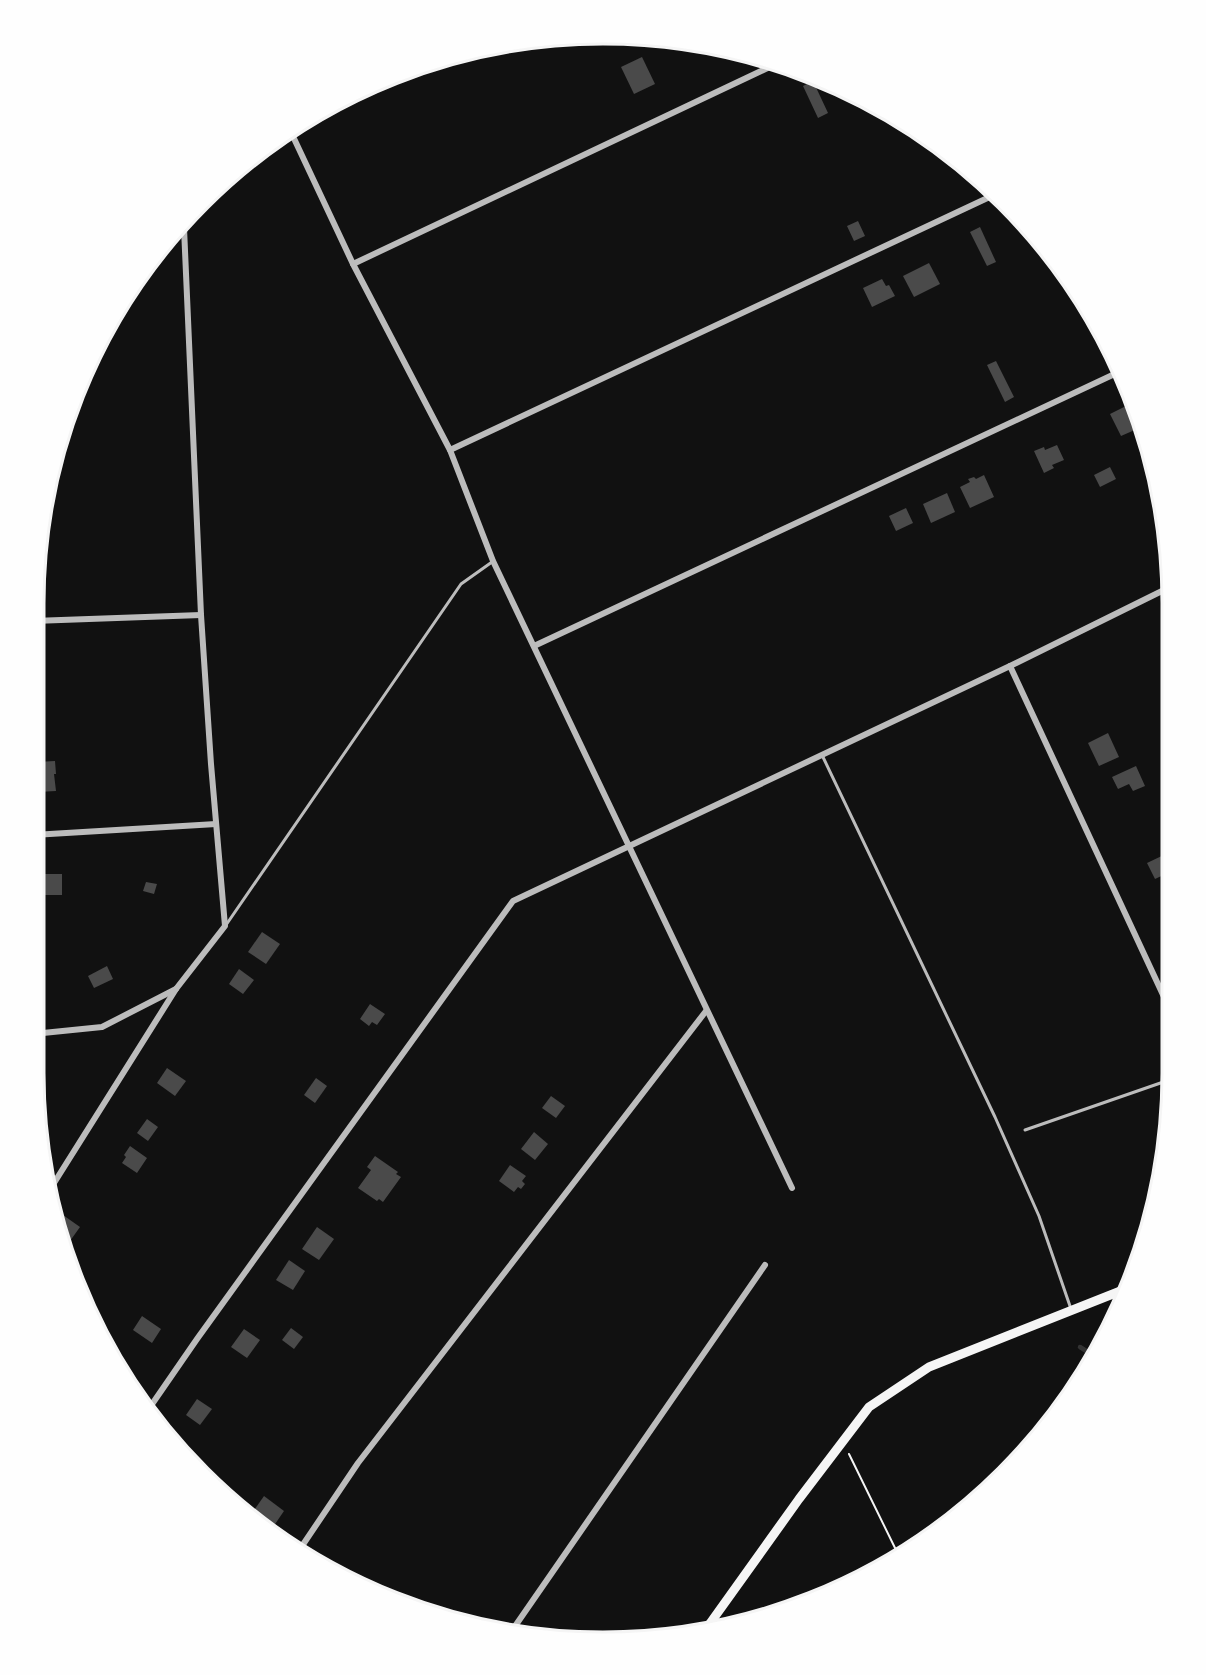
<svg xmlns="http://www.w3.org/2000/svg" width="1206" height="1675" font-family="'Exo 2',sans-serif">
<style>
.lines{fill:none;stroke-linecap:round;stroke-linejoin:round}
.stream{stroke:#333;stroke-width:4.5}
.building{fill:#4a4a4a}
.path{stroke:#f5f5f5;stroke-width:2}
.service{stroke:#bcbcbc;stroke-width:3}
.minor{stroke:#bcbcbc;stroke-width:6}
.secondary{stroke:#f5f5f5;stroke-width:9}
.rim{fill:none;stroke:#f5f5f5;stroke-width:3}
</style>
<rect width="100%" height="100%" fill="#111"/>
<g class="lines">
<polyline class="stream" points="1080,1347 1094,1356"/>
</g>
<g class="building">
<polygon points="642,57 655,84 634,94 621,67"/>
<polygon points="813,81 828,113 818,118 803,86"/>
<polygon points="858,221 865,236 854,241 847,226"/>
<polygon points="980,227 996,262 987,266 970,232"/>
<polygon points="929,263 940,284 914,297 903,276"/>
<polygon points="882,279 886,286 889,285 895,296 872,307 863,288"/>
<polygon points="996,361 1014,397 1005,402 987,365"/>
<polygon points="1126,406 1129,412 1132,411 1137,421 1134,423 1137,429 1121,436 1110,414"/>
<polygon points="1057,445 1064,460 1052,465 1054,468 1044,473 1034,451 1044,447 1045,450"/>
<polygon points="1110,467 1116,479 1100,487 1094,475"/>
<polygon points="984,475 994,497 970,508 960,487 970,482 968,479 974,477 976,479"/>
<polygon points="947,493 955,512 931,523 923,504"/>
<polygon points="906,508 913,523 896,531 889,516"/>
<polygon points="1108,733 1119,757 1099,766 1088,743"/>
<polygon points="55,761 56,774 54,774 56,791 38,792 36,762"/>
<polygon points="1136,766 1145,786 1133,791 1129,784 1118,789 1112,777"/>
<polygon points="1168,853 1170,857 1170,872 1155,879 1147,863"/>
<rect x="38" y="874" width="24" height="21"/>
<polygon points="146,882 157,884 154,894 143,891"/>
<polygon points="262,932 280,944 266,964 248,952"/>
<polygon points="107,966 113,979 94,988 88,976"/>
<polygon points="239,969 254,980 243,994 229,984"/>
<polygon points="370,1004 385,1014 377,1025 372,1022 369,1026 360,1019"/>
<polygon points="167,1068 186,1081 175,1096 157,1083"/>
<polygon points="316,1078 327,1086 315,1103 304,1095"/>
<polygon points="551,1096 565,1106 556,1118 542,1108"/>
<polygon points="147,1119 158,1127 148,1141 137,1133"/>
<polygon points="534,1132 548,1144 535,1160 521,1149"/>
<polygon points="130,1146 147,1158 137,1173 122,1163 126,1157 124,1155"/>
<polygon points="375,1156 398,1172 396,1174 401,1177 383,1202 379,1199 377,1201 358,1188 371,1170 367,1167"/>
<polygon points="510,1165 526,1176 522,1181 525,1184 521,1189 518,1187 514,1192 499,1181"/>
<polygon points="63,1215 80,1227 70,1241 59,1234 55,1226"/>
<polygon points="317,1227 334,1239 319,1260 302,1249"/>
<polygon points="289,1260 305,1271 293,1290 276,1280"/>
<polygon points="142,1316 161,1329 152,1343 133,1330"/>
<polygon points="291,1328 303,1337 294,1349 282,1340"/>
<polygon points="244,1329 260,1340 247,1358 231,1347"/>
<polygon points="197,1399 212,1409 200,1425 186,1415"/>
<polygon points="264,1496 284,1511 271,1530 250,1516"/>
</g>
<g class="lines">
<polyline class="path" points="849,1454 897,1552"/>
<g class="service">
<polyline points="822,755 995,1117 1039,1216 1071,1309"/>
<polyline points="226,925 461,584 492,562"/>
<polyline points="1025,1130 1172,1079"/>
</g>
<g class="minor">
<polyline points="290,130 353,264 450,450 493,561 792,1188"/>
<polyline points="353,264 778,63"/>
<polyline points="450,450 996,194"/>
<polyline points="33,621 201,615"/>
<polyline points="534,646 1121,371"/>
<polyline points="1010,666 1171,1012"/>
<polyline points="33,835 216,824"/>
<polyline points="33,1034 102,1027 176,989"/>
<polyline points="49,1191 176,989 225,926 211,764 201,615 184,228"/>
<polyline points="148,1410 197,1339 513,901 1010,666 1168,588"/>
<polyline points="300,1549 358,1463 706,1011"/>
<polyline points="511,1632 765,1265"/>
</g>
<polyline class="secondary" points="706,1629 799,1499 869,1407 929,1367 1128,1288"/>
</g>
<path d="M0 0H1206V1675H0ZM603 44H603A559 559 0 0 1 1162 603V1073A559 559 0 0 1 603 1632H603A559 559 0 0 1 44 1073V603A559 559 0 0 1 603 44Z" fill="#fefefe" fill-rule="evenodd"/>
<path class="rim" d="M603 44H603A559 559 0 0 1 1162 603V1073A559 559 0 0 1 603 1632H603A559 559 0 0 1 44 1073V603A559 559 0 0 1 603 44Z"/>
</svg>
